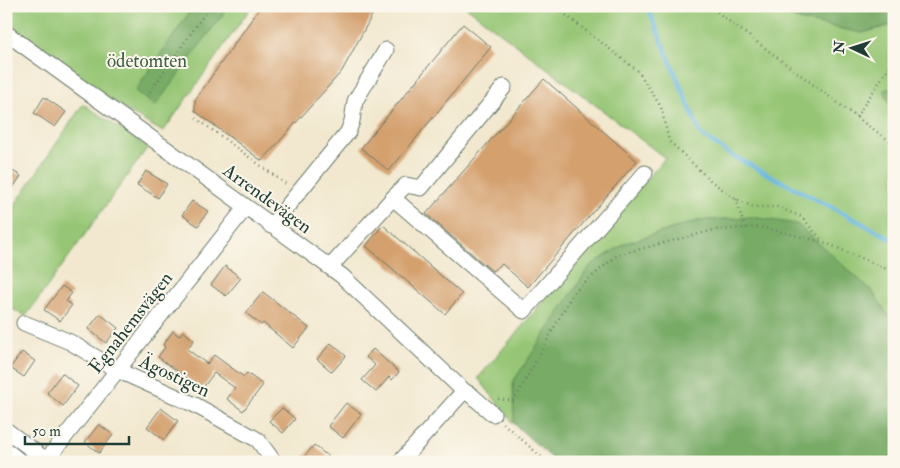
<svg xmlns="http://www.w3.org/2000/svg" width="900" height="468" font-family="'IM FELL Double Pica',serif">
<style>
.green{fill:#96c675;stroke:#5a8254}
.forest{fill:#78ab66;stroke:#4c744d}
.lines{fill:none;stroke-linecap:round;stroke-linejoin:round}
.stream{stroke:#62b6de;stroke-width:4.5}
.building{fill:#d4a06e}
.minor-casing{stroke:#69796a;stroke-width:17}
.path{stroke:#69796a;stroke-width:2.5;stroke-dasharray:1 4;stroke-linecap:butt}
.minor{stroke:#fff;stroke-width:15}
.labels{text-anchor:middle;stroke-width:4;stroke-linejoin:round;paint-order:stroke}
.park-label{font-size:19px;fill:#3d5f44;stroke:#fbf7ec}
.street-label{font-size:19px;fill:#1f3d34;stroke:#fbf7ec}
</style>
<rect width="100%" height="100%" fill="#fbf7ec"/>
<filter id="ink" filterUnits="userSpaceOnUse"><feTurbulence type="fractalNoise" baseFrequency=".02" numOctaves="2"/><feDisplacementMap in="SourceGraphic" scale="10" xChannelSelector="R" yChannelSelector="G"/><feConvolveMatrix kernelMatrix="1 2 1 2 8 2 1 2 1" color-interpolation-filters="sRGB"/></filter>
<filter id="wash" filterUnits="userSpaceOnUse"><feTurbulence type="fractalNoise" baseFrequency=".0096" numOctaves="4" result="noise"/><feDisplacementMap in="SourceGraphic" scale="20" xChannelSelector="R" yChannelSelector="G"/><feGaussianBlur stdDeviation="1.12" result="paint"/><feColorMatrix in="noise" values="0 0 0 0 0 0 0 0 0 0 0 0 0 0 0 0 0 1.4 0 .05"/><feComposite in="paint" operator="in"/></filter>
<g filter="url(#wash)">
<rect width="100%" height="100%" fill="#f2e8cf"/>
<g class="green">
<polygon points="6,6 252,6 163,132 57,70 6,33"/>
<polygon points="465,6 773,6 795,19 862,33 894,24 894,88 885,90 894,117 894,324 872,291 752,217 698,221 626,243 590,266 514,382 514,424 478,378 665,158"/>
<polygon points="83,104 148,147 26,316 6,306 6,218"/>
</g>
<g class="forest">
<polygon points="194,6 229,6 155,106 135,91"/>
<polygon points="773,6 894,6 894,24 862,33 795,19"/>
<polygon points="894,88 894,117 884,90"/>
<polygon points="752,217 797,224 872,291 894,324 894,462 556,462 514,424 513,382 590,266 626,243 698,221"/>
</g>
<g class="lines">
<polyline class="stream" points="647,6 701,135 731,155 894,240"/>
</g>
<g id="blocks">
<g class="building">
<polygon points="261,6 377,6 342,71 262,161 195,111 195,100"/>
<polygon points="463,24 491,47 389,171 361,148"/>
<polygon points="544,79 637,161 528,287 502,264 492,271 426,214"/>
<polygon points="44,97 66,112 55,127 34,113"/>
<polygon points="6,167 21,176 6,198"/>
<polygon points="146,171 167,184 158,198 137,185"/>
<polygon points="192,201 208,211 198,226 182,215"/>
<polygon points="383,225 462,294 445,314 366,246"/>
<polygon points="225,266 241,278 226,296 211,285"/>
<polygon points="62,286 72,293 66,301 72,305 60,321 44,310"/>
<polygon points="263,292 309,328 293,348 263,323 261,325 246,313"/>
<polygon points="100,314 118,328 106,343 88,329"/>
<polygon points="173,331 179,336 183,331 194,340 187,349 207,364 214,355 244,377 247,373 263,385 243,411 227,399 235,388 214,373 202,389 158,357 165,347 163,345"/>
<polygon points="331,343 346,356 332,372 317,359"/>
<polygon points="373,349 399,372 392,380 389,377 376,392 362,380 375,365 366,357"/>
<polygon points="22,352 35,361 24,377 10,368"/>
<polygon points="62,373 78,386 63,406 47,393"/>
<polygon points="346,403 361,414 343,438 328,426"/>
<polygon points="161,408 178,421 164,440 147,427"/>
<polygon points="282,408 295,419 283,433 269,421"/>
<polygon points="99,424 113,435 99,453 85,442"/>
<polygon points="314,445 335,462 300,462"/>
</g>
</g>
</g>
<g filter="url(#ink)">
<use href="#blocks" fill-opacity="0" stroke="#69796a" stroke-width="1"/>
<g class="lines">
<defs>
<g id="minor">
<polyline points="6,33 342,276 464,391 471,395 493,414"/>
<polyline points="393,198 406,185 421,188 504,87"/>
<polyline points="271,226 348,132 352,121 355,101 386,50"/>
<polyline points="330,267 393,198 524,311 645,173"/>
<polyline points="24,323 70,342 117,370 195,405 258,440 274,462"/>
<polyline points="6,430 46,460"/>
<polyline points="6,450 21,462"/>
<polyline points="45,462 246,207"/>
<polyline points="400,462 464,391"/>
</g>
</defs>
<use href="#minor" class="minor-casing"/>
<g class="path">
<polyline points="554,6 638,71 661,107 669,141 712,182 736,199 753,207 777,207 802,217 822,241"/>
<polyline points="709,6 867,125 894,144"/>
<polyline points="147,96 210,6"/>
<polyline points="856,117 894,60"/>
<polyline points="196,118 287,185"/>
<polyline points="736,199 745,228"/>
<polyline points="498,399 514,401 573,293 617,255 714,230 761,227 823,242 894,272"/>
<polyline points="503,423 547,462"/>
</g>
<use href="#minor" class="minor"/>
</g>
</g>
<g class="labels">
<g class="park-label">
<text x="147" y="67">ödetomten</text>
</g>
<g class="street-label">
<text transform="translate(268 198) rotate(36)" y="7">Arrendevägen</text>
<text transform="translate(130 322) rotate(-52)" y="7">Egnahemsvägen</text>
<text transform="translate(175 375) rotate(25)" y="7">Ägostigen</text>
</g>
</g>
<rect width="900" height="468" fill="none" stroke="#fbf7ec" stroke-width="25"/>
<g transform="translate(852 48) rotate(274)" stroke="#fbf7ec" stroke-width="4" paint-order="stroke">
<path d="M0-4L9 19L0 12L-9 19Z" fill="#1f3d34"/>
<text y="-8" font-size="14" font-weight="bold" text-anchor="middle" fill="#1f3d34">N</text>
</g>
<path d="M25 436v8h104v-8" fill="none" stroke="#1f3d34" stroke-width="2.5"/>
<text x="32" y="436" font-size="15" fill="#1f3d34" stroke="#fbf7ec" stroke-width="4" paint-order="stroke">50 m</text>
</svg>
